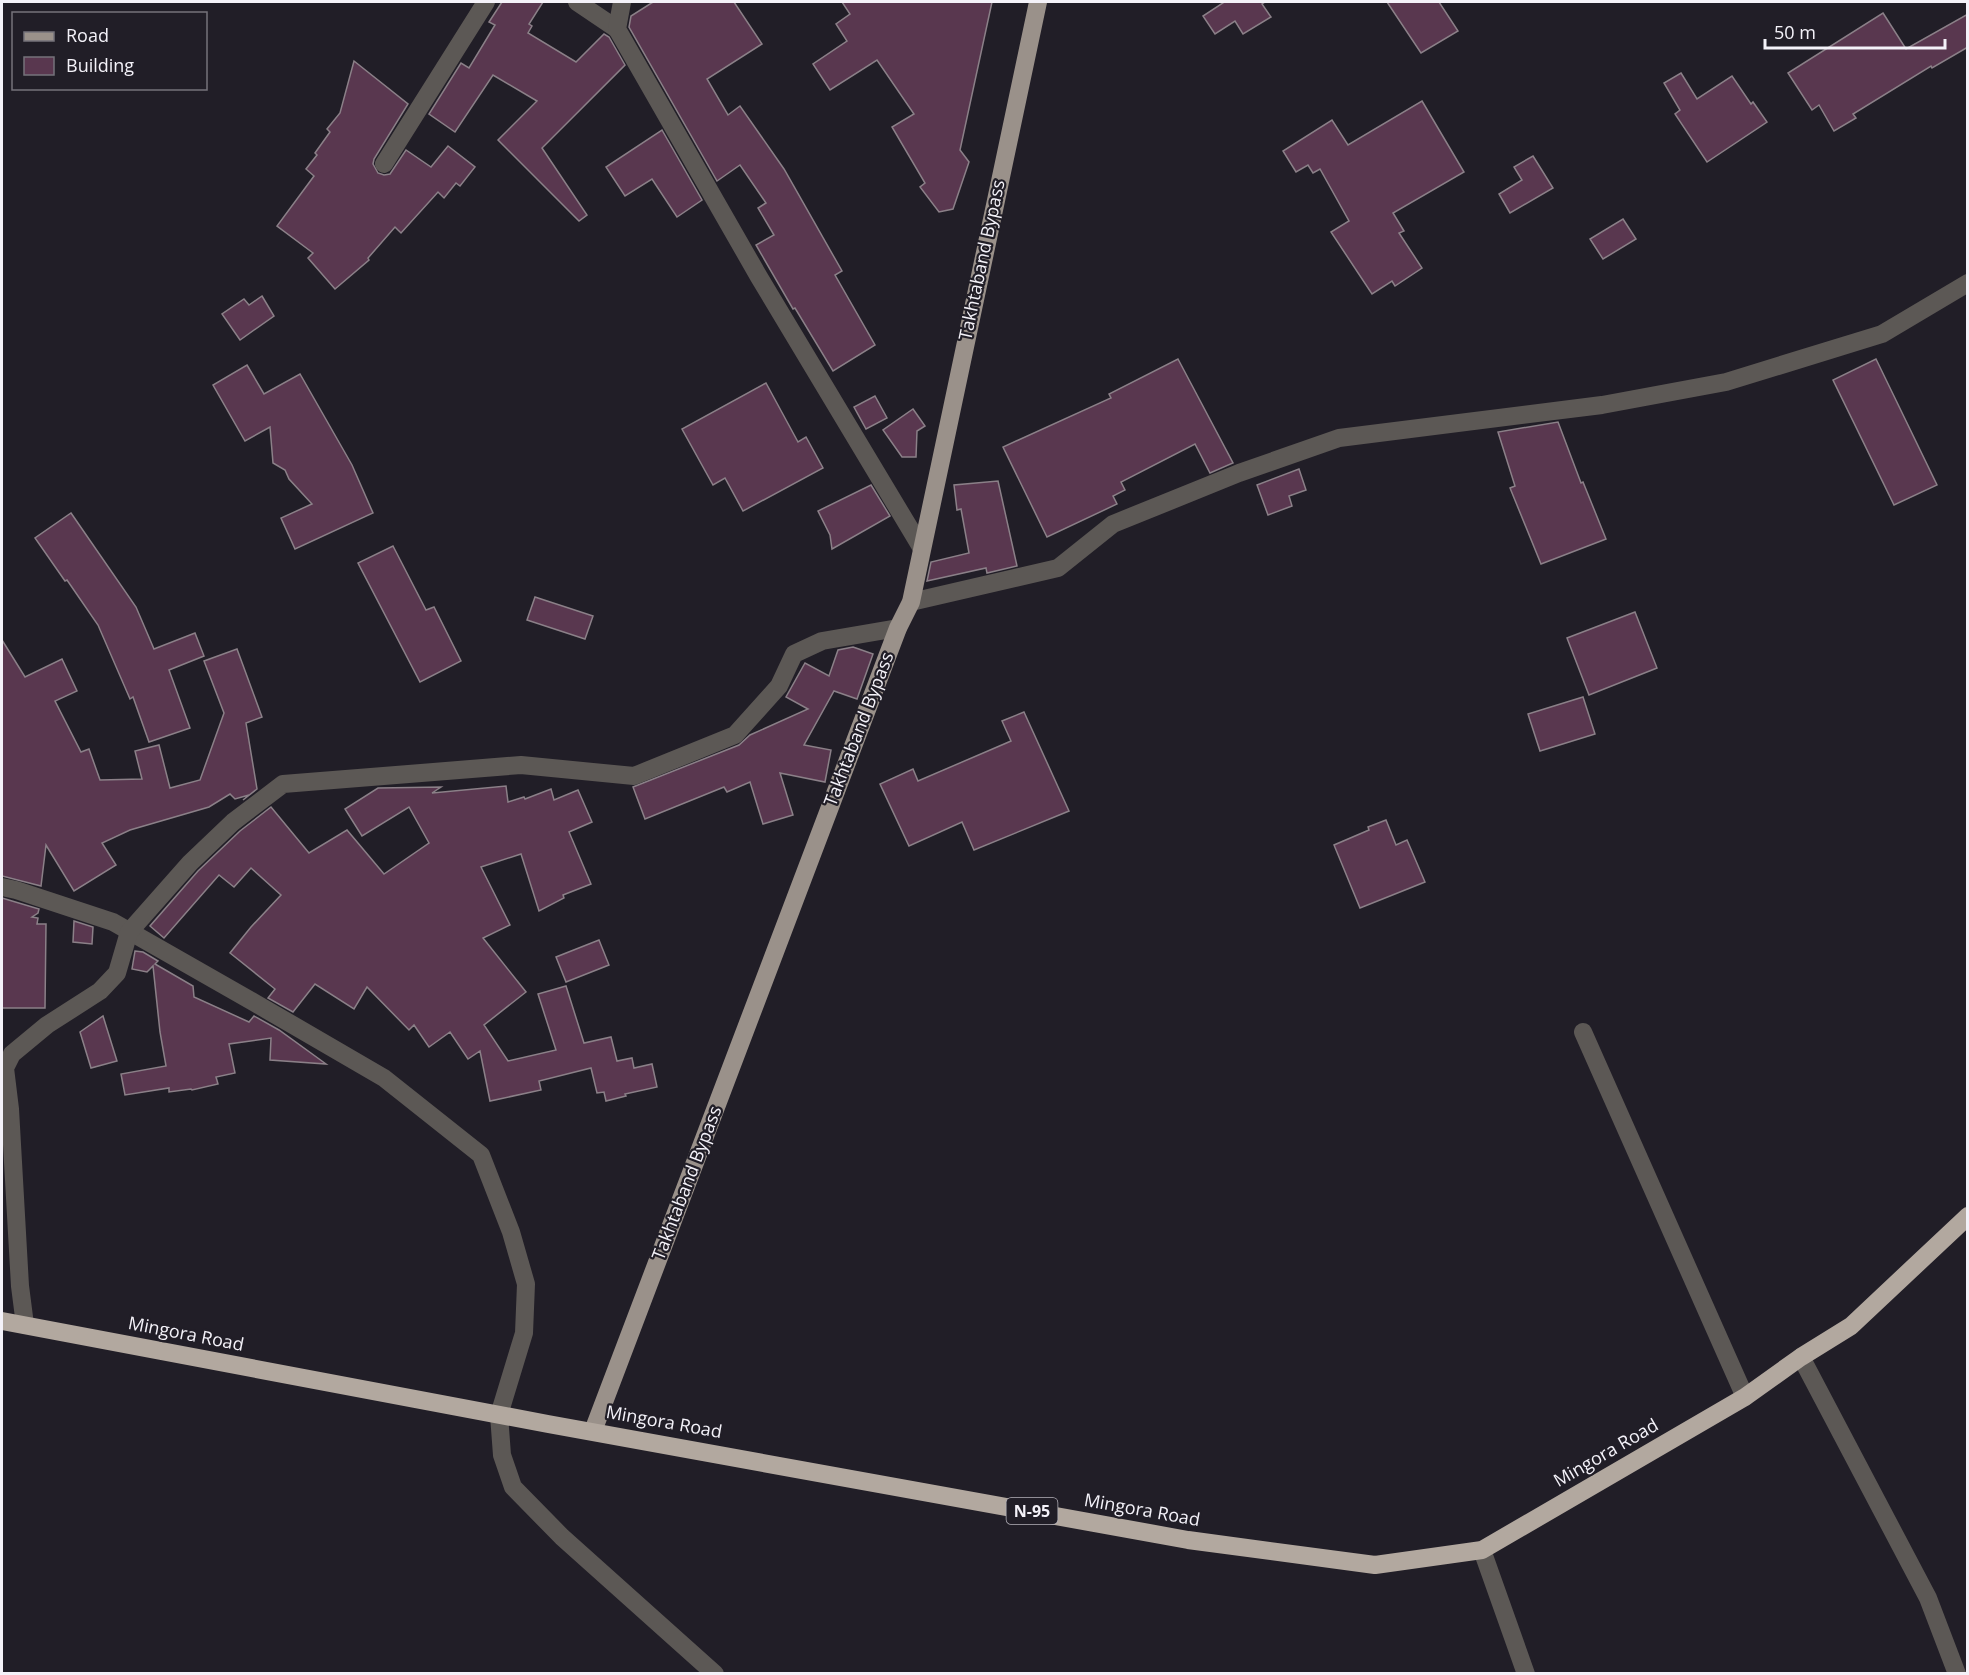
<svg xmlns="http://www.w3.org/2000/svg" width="1969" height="1675" font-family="'Open Sans',sans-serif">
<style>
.building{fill:#59374f;stroke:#8b8088;stroke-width:1.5}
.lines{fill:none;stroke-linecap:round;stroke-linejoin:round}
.minor{stroke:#5c5855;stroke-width:18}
.major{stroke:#9a918a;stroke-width:18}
.highway{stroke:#b2a89f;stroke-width:18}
.labels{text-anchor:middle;stroke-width:4.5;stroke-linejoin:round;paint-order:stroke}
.shield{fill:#211e27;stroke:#b5b2ba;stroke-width:1.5}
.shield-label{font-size:16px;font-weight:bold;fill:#f4f2f9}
.street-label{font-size:18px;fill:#f4f2f9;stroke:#211e27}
</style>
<rect width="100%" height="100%" fill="#211e27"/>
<g class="building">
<polygon points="502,2 543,2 529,24 532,26 528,33 576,62 604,34 609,37 625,65 542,148 587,215 579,221 498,140 537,101 493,75 455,132 429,114 461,63 469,68 495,25 489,22"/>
<polygon points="653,2 734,2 762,44 707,79 728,115 740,106 784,169 842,271 835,275 875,345 833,371 795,308 793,309 756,245 774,235 758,208 766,203 740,165 717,181 629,27 631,16"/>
<polygon points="842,2 992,2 960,150 969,162 953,209 939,212 920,187 925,183 892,127 914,114 877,60 830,90 813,64 847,41 836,24 850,14"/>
<polygon points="1222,2 1265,2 1262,4 1271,17 1243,34 1235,21 1215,34 1203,16 1223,3"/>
<polygon points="1387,2 1439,2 1458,31 1421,53"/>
<polygon points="1883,13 1906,49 1968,14 1968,47 1932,68 1931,66 1853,114 1856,118 1834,131 1819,105 1812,110 1788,73"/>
<polygon points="354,61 408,104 374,159 373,164 378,173 384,175 390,174 406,150 431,167 448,146 475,167 460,186 456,183 444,198 438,192 401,233 395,227 368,258 369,260 335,289 308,258 313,253 277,226 314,176 306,169 317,155 315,153 330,132 327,129 340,113"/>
<polygon points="1681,73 1697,99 1732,76 1751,104 1753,102 1767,122 1707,162 1675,114 1680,110 1664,83"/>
<polygon points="1422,101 1464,172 1393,213 1404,231 1399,233 1422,268 1395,286 1392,281 1372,294 1331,232 1349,221 1320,169 1313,173 1308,165 1296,172 1283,151 1332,120 1348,145"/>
<polygon points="662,130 702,200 677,217 652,179 625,196 606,167"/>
<polygon points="1533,156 1553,188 1510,213 1499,194 1522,180 1514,167"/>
<polygon points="1623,219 1636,239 1603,259 1590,239"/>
<polygon points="262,296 274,316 240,340 222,314 244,299 249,305"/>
<polygon points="1178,359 1233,463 1210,473 1195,444 1121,482 1125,490 1113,496 1117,504 1047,537 1003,447 1111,398 1109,394"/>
<polygon points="1876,359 1937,485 1894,505 1833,380"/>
<polygon points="247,365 264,394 300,374 352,465 373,513 295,549 281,518 312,504 289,479 285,470 273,463 270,427 245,441 213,385"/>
<polygon points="766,383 798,442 806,437 823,468 743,511 725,478 713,485 682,429"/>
<polygon points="875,396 887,418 866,429 854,407"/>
<polygon points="913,409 925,426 917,431 916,457 902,457 883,430"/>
<polygon points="1558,422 1581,483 1583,482 1606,539 1541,564 1510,488 1515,486 1498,432"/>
<polygon points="1299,469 1306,490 1289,496 1292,506 1268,515 1257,485"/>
<polygon points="998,481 1017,566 987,573 986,568 927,581 931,562 969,553 961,509 957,510 954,485"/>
<polygon points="871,485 890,516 832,549 830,535 818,511"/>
<polygon points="71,513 136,607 154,649 195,633 204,656 169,670 190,728 149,742 133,697 130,699 98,625 67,580 65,581 35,538"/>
<polygon points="393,546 426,610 434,607 461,661 420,682 358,563"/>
<polygon points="535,597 593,616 585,639 527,620"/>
<polygon points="1635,612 1657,668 1589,695 1567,638"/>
<polygon points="2,640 25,677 62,659 77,691 55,701 81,752 89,749 100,780 142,779 135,751 159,745 170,788 200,780 224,713 204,661 237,649 262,717 246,723 257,789 243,800 249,795 235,799 230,794 209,807 130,830 102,843 116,865 74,891 46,845 41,886 2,876"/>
<polygon points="853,647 873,654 857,699 834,691 804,745 831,750 825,782 780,773 793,815 763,824 750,782 727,792 724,787 645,819 633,787 739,745 750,735 808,709 786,697 805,663 829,676 838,650"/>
<polygon points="1583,697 1595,734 1540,751 1528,714"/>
<polygon points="1024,712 1069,811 974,850 962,822 909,846 880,784 913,769 918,781 1011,741 1002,721"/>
<polygon points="506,786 508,802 524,797 525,799 551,789 554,800 578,790 592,822 569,832 591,884 563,895 564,898 539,911 521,854 481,867 510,925 483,938 526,992 484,1025 508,1061 556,1050 538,994 566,986 584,1043 611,1037 617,1061 632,1058 634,1068 652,1064 657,1087 625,1094 626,1096 606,1101 604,1092 597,1093 591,1068 539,1081 541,1090 490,1101 480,1051 468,1059 450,1032 429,1047 414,1025 409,1030 367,987 354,1009 315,984 293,1012 268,998 275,989 230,953 251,927 281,895 251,868 234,887 219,875 164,938 150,926 198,871 240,831 271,807 309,853 347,830 384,874 429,843 409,807 362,836 345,809 378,788 441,787 432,793"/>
<polygon points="1386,820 1396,845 1407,840 1425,882 1360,908 1334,845 1369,830 1368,827"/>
<polygon points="2,898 39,909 38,913 32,917 38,918 37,924 46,924 45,1008 2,1008"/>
<polygon points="74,921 93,927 92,944 73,942"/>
<polygon points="599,940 609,965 566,982 556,957"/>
<polygon points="135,951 143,952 158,961 155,964 193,986 194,997 249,1022 254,1016 279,1030 326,1064 270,1060 271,1038 229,1044 235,1073 216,1077 218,1084 192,1090 191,1089 169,1092 169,1088 125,1095 121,1074 166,1066 160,1032 153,966 147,972 132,969"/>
<polygon points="103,1016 117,1061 91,1068 80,1032"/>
</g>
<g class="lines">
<g class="minor">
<polyline points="577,2 617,29"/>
<polyline points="622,2 617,29 759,277 921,547"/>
<polyline points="384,164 486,2"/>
<polyline points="911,602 1058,568 1113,524 1239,473 1339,438 1602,405 1726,382 1882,334 1968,283"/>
<polyline points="2,887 16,890 113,922 255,1003 384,1078 481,1155 511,1232 526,1284 524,1333 499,1415 502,1455 513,1487 562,1537 715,1674"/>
<polyline points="1583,1032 1745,1397"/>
<polyline points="25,1325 20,1286 10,1109 5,1068 12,1054 47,1025 100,991 117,973 129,932 190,863 233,822 283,784 521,765 634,776 735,735 779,686 794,654 822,641 898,628"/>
<polyline points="1801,1357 1928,1598 1957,1674"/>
<polyline points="1482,1550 1526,1674"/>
</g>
<polyline class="major" points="593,1431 898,628 911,602 1038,2"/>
<polyline class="highway" points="2,1321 548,1424 1188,1540 1375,1565 1482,1550 1745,1397 1801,1357 1851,1326 1968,1216"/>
</g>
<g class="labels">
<rect class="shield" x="1006.5" y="1498" width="51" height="26" rx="4.5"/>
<g class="shield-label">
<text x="1032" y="1517">N-95</text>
</g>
<g class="street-label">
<text transform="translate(982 260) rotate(-78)" y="6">Takhtaband Bypass</text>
<text transform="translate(859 729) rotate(-69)" y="6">Takhtaband Bypass</text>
<text transform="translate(687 1183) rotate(-69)" y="6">Takhtaband Bypass</text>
<text transform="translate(186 1334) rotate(11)" y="6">Mingora Road</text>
<text transform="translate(664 1422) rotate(10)" y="6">Mingora Road</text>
<text transform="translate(1606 1453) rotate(-30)" y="6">Mingora Road</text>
<text transform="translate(1142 1510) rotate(10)" y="6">Mingora Road</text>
</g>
</g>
<rect width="1969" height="1675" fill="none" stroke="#f4f2f9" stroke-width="6"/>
<rect x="12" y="12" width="195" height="78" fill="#211e27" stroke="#75737b" stroke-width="1.5"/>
<rect x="24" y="32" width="30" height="9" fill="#9a918a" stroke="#75737b" stroke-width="1.5"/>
<text x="66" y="42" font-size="18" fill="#f4f2f9">Road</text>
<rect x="24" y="57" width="30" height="18" fill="#59374f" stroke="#75737b" stroke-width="1.5"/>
<text x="66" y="72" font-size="18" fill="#f4f2f9">Building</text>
<path d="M1765 39v9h180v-9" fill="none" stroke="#f4f2f9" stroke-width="3"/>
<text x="1774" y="39" font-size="18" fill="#f4f2f9" stroke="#211e27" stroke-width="4.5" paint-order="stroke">50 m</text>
</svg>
